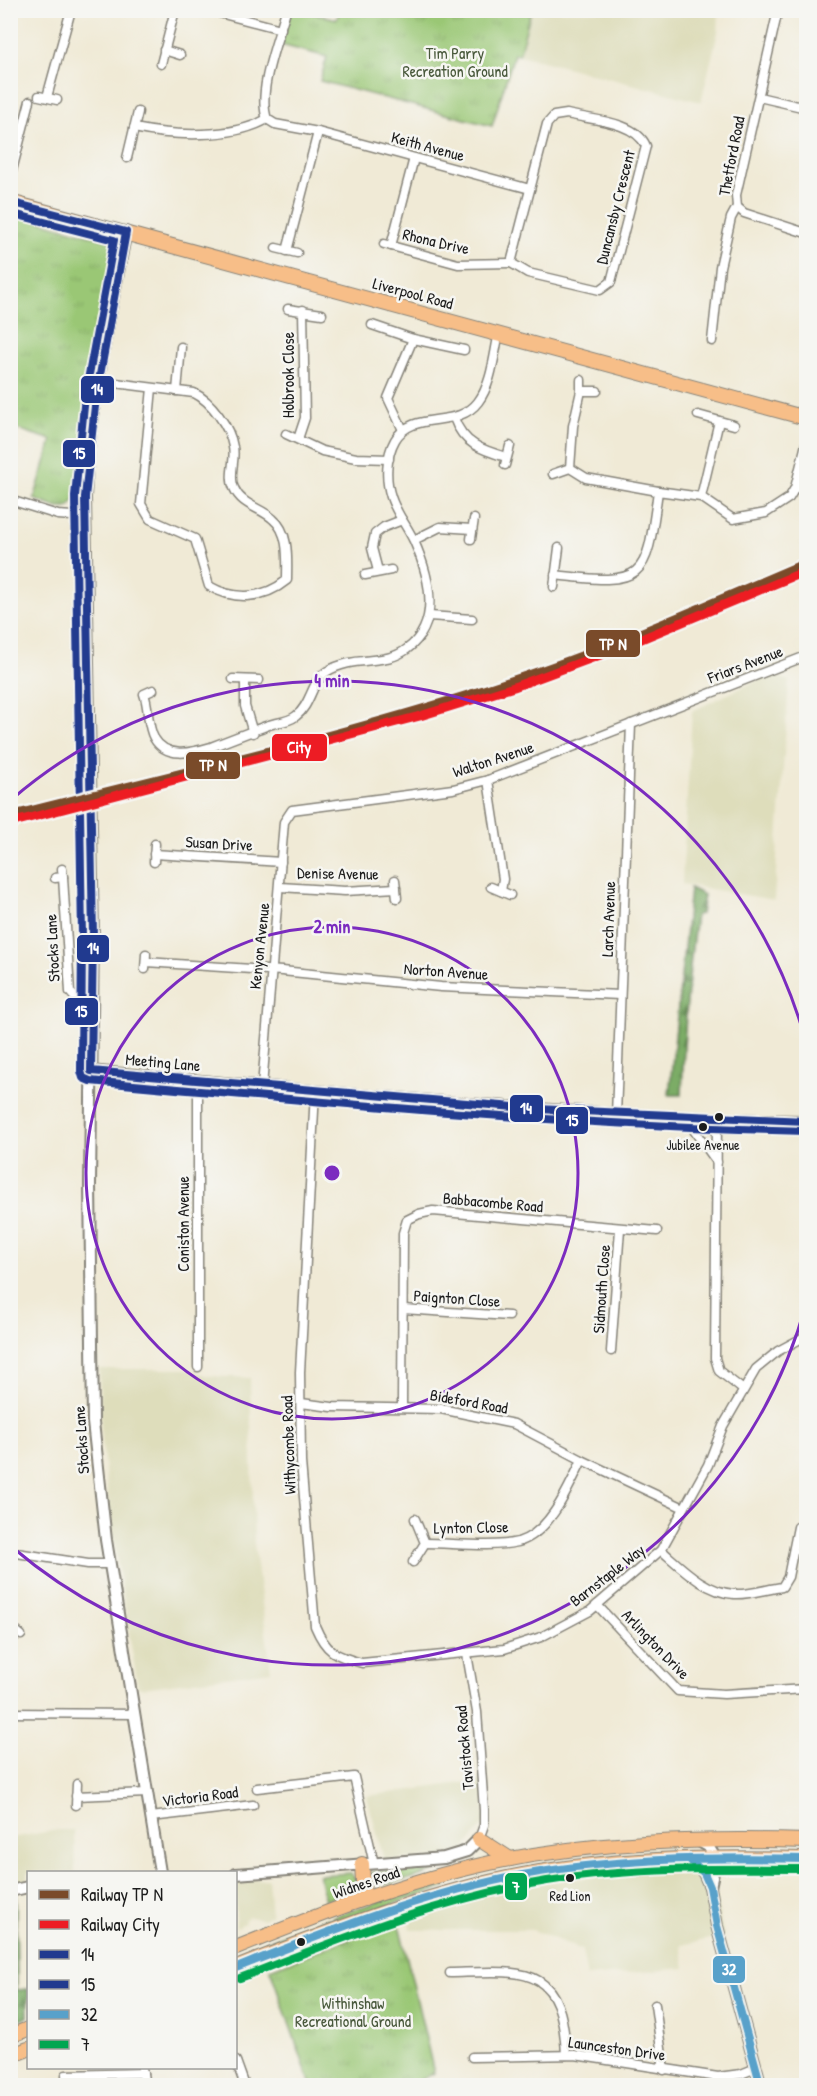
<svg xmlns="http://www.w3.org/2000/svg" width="817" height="2096" font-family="'Patrick Hand',sans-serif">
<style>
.built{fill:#deddbb}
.green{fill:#9ac775;stroke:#5b7248;stroke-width:1.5}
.forest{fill:url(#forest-firs);stroke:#4c6441;stroke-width:1.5}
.park{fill:url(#park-tufts);stroke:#5b7248;stroke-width:1.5}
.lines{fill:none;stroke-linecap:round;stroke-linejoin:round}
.minor-casing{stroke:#868379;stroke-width:11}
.tertiary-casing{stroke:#868379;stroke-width:14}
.primary-casing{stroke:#868379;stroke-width:16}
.trunk-casing{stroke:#868379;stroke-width:16}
.minor{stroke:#fff;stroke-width:8}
.tertiary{stroke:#fff;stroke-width:10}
.primary{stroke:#f7be88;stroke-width:14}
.trunk{stroke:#f7be88;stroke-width:14}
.bus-1-casing{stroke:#f6f6f2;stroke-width:12}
.bus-2-casing{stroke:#f6f6f2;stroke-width:12}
.bus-3-casing{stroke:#f6f6f2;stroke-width:12}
.bus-4-casing{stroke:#f6f6f2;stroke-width:12}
.bus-1{stroke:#213a8f;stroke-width:8}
.bus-2{stroke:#213a8f;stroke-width:8}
.bus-3{stroke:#58a1ca;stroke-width:8}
.bus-4{stroke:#00a651;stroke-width:8}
.rail-1-casing{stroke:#f6f6f2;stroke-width:14}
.rail-2-casing{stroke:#f6f6f2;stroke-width:14}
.rail-1{stroke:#7a4b2a;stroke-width:9}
.rail-2{stroke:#ed1c24;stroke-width:9}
.ring{fill:none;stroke:#7b2cbf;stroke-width:3}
.bus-dot{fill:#1c1c1c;stroke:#f6f6f2;stroke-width:2}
.labels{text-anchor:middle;stroke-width:5;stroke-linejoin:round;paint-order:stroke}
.bus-label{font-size:14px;fill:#1c1c1c;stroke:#f6f6f2}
.park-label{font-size:16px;fill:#48583b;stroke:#f6f6f2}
.street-label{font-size:16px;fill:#1c1c1c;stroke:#f6f6f2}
.centre{fill:#7b2cbf;stroke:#f6f6f2;stroke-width:3}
.ring-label{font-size:18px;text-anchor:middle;font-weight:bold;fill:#7b2cbf;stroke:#f6f6f2;stroke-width:5;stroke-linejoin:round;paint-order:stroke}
.line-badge{stroke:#f6f6f2;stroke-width:2}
.badge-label{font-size:16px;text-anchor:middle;font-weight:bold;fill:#fff}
</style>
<defs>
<pattern id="forest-firs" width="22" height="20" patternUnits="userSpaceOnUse" patternTransform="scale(1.5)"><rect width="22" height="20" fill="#7bac66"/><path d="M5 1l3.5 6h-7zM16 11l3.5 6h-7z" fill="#648b53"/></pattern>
<pattern id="park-tufts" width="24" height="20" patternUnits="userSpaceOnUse" patternTransform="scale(1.5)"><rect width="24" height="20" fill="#9ac775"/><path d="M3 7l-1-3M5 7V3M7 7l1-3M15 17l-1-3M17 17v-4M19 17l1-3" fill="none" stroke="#84aa65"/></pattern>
</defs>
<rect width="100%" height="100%" fill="#f6f6f2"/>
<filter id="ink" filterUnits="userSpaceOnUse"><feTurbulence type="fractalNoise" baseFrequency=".0167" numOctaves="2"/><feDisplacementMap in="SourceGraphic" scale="12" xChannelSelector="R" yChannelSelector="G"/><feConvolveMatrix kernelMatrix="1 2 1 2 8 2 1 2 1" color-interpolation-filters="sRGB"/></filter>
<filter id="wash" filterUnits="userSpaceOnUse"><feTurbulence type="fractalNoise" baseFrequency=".008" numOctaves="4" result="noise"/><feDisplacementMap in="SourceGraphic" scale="24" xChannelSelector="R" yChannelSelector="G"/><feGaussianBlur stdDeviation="1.35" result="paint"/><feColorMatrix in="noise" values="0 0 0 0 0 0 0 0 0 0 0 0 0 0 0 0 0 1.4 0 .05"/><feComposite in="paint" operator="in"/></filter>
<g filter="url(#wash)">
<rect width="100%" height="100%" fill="#f0ead6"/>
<g class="built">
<polygon points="531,11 719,11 718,32 701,102 519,55"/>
<polygon points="771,674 789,681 774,900 682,884 692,711"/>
<polygon points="99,1369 186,1369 209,1376 250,1378 254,1543 271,1671 142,1688 138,1687 110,1517 101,1430"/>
<polygon points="484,1780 487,1819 464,1850 446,1856 384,1860 367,1796"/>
<polygon points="58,1830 74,1830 75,1872 28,1872 28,1880 11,1885 11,1838"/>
<polygon points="704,1864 710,1869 724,1936 681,1945 685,1968 587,1977 582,1950 533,1930 410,1930 408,1914 496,1889"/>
<polygon points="268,1879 271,1915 263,1919 249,1917 244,1920 245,1923 236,1927 236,1880"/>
</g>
<g class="green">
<path d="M 439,1867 C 433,1874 379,1889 369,1883 L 372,1872 Z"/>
<polygon points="350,1873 356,1879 354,1888 325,1901 319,1875"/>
<polygon points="444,1880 446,1887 334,1923 332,1917"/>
<polygon points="328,1918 330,1924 256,1953 255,1946"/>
</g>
<g class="forest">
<path d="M 690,888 L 704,895 L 701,914 L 696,915 C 688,975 684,1035 682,1095 L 669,1095 Z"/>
<polygon points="16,1892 17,1990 28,1989 28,2017 11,2024 10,1894"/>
</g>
<g class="park">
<polygon points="339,11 531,11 519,55 514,54 492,126 320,81 327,57 281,45 291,11 303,11 337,19"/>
<polygon points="11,213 117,243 75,500 67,508 58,508 34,499 52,440 17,429 11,451"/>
<polygon points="398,1920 434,2073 412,2085 311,2085 270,1969"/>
</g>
</g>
<g filter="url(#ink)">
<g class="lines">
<defs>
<g id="minor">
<polyline points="208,10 281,29"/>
<polyline points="164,50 180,55"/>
<polyline points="161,64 175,10"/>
<polyline points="39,96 57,100"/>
<polyline points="47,97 71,10"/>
<polyline points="759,97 806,108"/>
<path d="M 567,114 C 591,120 635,121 646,146 L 611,282 L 600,290 L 528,273 L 511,263 L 547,124 L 554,116 Z"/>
<path d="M 267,119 C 257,90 278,40 286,10"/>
<path d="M 134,128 C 172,136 233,139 267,119 L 275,124 L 318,132 L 530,189"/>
<polyline points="127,158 138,112"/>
<polyline points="10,178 30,101"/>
<polyline points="737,207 744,213 806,233"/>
<polyline points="384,244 458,264 511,263"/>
<polyline points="391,246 414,158"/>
<polyline points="276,248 297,253"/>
<polyline points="287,251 318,132"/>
<polyline points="288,309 322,314"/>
<polyline points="372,325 413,339 464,350"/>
<polyline points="712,341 720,267 731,218 737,207 736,195 778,10"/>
<polyline points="581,380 581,391 597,391"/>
<path d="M 100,381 L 194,393 C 211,401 230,427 233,447 C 236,460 228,476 234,488 C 242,506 260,507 273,519 C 290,533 287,560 287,580 C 264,599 235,601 209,586 L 195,539 L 150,519 L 141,504 L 152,388"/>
<polyline points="177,391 181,347"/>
<polyline points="698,415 734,425"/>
<path d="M 454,418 C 463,444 482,450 506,457"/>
<polyline points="403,430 388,398 413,339"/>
<polyline points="286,434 322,451 356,458 389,459"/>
<polyline points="298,439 305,418 303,310"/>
<polyline points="505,465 510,446"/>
<polyline points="570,468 573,426 581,391"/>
<polyline points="553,474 570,468 586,478 658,491"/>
<polyline points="701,497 719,421"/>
<polyline points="10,500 58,515 85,517"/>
<polyline points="471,539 474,519"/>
<polyline points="414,540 440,527 472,529"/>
<polyline points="378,571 372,548 375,534 384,527 402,520"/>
<polyline points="365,575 391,570"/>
<path d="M 555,575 C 648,586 646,579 658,491 L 701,497 L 733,519 L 766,513 L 789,498 L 795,488 L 806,444"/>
<polyline points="554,587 559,548"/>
<polyline points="429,616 472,619"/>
<polyline points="233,679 259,680"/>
<polyline points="245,680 245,706 253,733"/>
<path d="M 153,690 L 144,694 C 149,707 147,726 154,738 C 166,759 191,753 211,747 C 229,740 247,733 266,726 C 275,722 287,723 296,716 C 311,705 311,682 326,672 C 355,654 384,667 407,649 C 442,623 429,575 414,541 C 407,526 396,513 391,497 C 385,479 386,456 395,440 C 413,409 457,430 478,402 C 492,384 494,354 499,333"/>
<polyline points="488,780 503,879 501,891"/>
<polyline points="154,854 281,862"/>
<polyline points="154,862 155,844"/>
<polyline points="63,877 70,992 77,1000 91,1001"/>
<polyline points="55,878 63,877 62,869"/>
<polyline points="395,880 397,898"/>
<polyline points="280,887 345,891 396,888"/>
<polyline points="491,887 510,895"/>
<polyline points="146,962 282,971 441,987 620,995"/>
<polyline points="145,969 146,954"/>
<polyline points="198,1080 198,1367"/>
<polyline points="262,1087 284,822 292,810 453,789 488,780 806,656"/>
<path d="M 315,1092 L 300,1372 L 301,1462 L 315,1626 C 326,1652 335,1656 362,1663 L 504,1649 L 541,1637 L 590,1611 L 661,1550 L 708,1465 L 723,1426 L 756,1369 L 778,1351 L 806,1336"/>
<polyline points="616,1115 631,724"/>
<polyline points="685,1118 717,1162"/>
<polyline points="717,1120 715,1358 719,1371 742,1389"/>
<polyline points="403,1309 509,1316"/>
<polyline points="611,1351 620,1229"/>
<polyline points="301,1403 332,1407 441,1409 514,1424 582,1460 684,1508"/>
<polyline points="402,1406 403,1233 407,1220 419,1214 433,1211 657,1231"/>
<path d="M 425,1543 C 452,1543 493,1548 518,1542 C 550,1533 569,1487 582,1460"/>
<path d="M 661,1550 C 682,1568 705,1592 734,1594 C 749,1595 767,1589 782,1587 L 788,1577 L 798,1527"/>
<polyline points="10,1552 88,1564 109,1564"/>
<polyline points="413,1562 425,1543 415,1519"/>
<polyline points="597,1605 678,1691 724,1694 806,1689"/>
<polyline points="10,1626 21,1635"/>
<polyline points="467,1654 477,1712 484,1810 484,1825 479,1839"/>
<polyline points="10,1713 134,1714"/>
<polyline points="257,1788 354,1777 374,1864"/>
<polyline points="76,1796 147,1793"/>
<polyline points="76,1805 77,1784"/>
<polyline points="151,1817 253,1805"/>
<path d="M 450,1973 C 526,1971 562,1963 566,2055"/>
<polyline points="655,2005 664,2070"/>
<polyline points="472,2057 575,2055 718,2077 741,2074 756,2068"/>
<polyline points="236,2061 245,2086"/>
<polyline points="142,2068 145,2086"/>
<polyline points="66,2075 143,2073"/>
</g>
<g id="tertiary">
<path d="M 126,232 C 109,319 90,409 85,497 L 93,936 L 90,1184 L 93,1422 L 106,1540 L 160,1872"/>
<path d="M 91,1071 C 329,1092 567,1117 806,1121"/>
<polyline points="697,1840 708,1846 716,1859 710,1887"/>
<polyline points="689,1859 704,1873 710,1887 717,1926 761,2086"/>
<polyline points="236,1874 444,1858 467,1851 479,1839"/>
<polyline points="10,1891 28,1887"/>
</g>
<g id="primary">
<polyline points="479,1839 510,1859"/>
<polyline points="362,1864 364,1899"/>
<path d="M 236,1948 C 318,1915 402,1882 490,1863 C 594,1841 701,1838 806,1841"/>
<path d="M 236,1968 C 325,1933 413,1898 507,1878 C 606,1857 707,1857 806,1859"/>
<polyline points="10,2036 28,2029"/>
<polyline points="10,2056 28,2049"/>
</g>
<polyline id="trunk" points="10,202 806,418"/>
</defs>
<use href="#minor" class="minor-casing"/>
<use href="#tertiary" class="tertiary-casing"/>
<use href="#primary" class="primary-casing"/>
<use href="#trunk" class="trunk-casing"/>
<use href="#minor" class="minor"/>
<use href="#tertiary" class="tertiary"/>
<use href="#primary" class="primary"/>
<use href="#trunk" class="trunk"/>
<defs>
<polyline id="bus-1" points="10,202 126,232 96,397 85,497 93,936 91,1071 537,1109 806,1121"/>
<path id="bus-2" d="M 10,213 L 114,240 L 85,396 L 75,496 L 82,936 L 81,1071 L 83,1078 L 90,1081 C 328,1103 566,1125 806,1131"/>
<g id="bus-3">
<polyline points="689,1859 704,1873 710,1887 717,1926 761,2086"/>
<path d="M 236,1968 C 325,1933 414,1897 507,1878 C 606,1858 706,1857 806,1859"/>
</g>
<path id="bus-4" d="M 240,1978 C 340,1939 441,1898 547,1881 C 633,1868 719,1868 806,1869"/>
</defs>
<use href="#bus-1" class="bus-1-casing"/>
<use href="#bus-2" class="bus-2-casing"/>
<use href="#bus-3" class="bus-3-casing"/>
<use href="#bus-4" class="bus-4-casing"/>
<use href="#bus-1" class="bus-1"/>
<use href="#bus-2" class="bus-2"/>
<use href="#bus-3" class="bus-3"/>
<use href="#bus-4" class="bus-4"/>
<defs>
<path id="rail-1" d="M 10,816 C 178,773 347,736 511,681 C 611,648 709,604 806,563"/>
<polyline id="rail-2" points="10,823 420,716 514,687 622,647 806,571"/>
</defs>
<use href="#rail-1" class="rail-1-casing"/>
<use href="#rail-2" class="rail-2-casing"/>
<use href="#rail-1" class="rail-1"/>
<use href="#rail-2" class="rail-2"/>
</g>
</g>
<g class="ring">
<circle cx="332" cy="1173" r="246"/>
<path d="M806 1304A492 492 0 0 1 12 1547M12 799A492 492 0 0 1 806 1042"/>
</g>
<g class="bus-dot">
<circle cx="719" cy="1117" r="5"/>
<circle cx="703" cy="1127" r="5"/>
<circle cx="570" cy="1878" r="5"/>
<circle cx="301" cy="1942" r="5"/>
</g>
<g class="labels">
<g class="bus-label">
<text x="703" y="1150">Jubilee Avenue</text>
<text x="570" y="1901">Red Lion</text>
</g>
<g class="park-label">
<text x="455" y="59">Tim Parry<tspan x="455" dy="18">Recreation Ground</tspan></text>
<text x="353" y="2009">Withinshaw<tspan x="353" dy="18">Recreational Ground</tspan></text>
</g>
<g class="street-label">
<text transform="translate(428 146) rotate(15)" y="6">Keith Avenue</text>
<text transform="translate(731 156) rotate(-79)" y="6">Thetford Road</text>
<text transform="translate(615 207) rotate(-76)" y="6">Duncansby Crescent</text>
<text transform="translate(436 241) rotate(13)" y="6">Rhona Drive</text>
<text transform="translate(413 293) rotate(15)" y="6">Liverpool Road</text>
<text transform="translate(288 375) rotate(-90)" y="6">Holbrook Close</text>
<text transform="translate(745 664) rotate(-21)" y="6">Friars Avenue</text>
<text transform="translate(493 759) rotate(-18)" y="6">Walton Avenue</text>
<text transform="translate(219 843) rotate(3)" y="6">Susan Drive</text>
<text transform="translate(338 873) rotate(1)" y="6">Denise Avenue</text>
<text transform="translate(608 919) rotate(-88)" y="6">Larch Avenue</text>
<text transform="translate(259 946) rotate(-84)" y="6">Kenyon Avenue</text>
<text transform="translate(52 948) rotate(-93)" y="6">Stocks Lane</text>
<text transform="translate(446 971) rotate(4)" y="6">Norton Avenue</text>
<text transform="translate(163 1062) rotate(5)" y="6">Meeting Lane</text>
<text transform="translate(493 1202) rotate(5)" y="6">Babbacombe Road</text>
<text transform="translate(183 1224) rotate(-90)" y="6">Coniston Avenue</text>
<text transform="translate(601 1289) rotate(-86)" y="6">Sidmouth Close</text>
<text transform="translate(457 1298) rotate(4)" y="6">Paignton Close</text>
<text transform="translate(469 1401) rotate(10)" y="6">Bideford Road</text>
<text transform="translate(81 1440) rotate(-94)" y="6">Stocks Lane</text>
<text transform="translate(288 1445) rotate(-92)" y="6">Withycombe Road</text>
<text transform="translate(471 1527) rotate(-1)" y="6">Lynton Close</text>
<text transform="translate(607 1575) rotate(-38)" y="6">Barnstaple Way</text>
<text transform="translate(656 1644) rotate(46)" y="6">Arlington Drive</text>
<text transform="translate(464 1748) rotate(-95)" y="6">Tavistock Road</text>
<text transform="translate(200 1796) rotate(-7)" y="6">Victoria Road</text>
<text transform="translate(366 1882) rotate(-19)" y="6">Widnes Road</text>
<text transform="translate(617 2048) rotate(8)" y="6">Launceston Drive</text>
</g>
</g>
<circle cx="332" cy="1173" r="9" class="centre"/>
<g class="ring-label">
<text x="332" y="687">4 min</text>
<text x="332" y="933">2 min</text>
</g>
<g class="line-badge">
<rect x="80" y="375" width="35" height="29" rx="6" fill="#213a8f"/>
<rect x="62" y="439" width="34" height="29" rx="6" fill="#213a8f"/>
<rect x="585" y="629" width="56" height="29" rx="6" fill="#7a4b2a"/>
<rect x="271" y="733" width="57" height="29" rx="6" fill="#ed1c24"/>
<rect x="185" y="751" width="56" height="29" rx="6" fill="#7a4b2a"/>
<rect x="76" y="934" width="34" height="29" rx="6" fill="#213a8f"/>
<rect x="64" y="997" width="35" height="29" rx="6" fill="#213a8f"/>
<rect x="509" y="1094" width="35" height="29" rx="6" fill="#213a8f"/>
<rect x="555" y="1106" width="34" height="29" rx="6" fill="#213a8f"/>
<rect x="504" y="1872" width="24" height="29" rx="6" fill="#00a651"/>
<rect x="712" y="1955" width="34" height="29" rx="6" fill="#58a1ca"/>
</g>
<g class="badge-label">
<text x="97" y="395">14</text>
<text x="79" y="459">15</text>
<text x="613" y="650">TP N</text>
<text x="299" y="753">City</text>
<text x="213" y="771">TP N</text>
<text x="93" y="954">14</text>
<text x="81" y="1017">15</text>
<text x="526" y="1114">14</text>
<text x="572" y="1126">15</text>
<text x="516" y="1893">7</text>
<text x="729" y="1975">32</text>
</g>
<rect width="817" height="2096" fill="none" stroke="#f6f6f2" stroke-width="36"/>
<rect x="27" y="1871" width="210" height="198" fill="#f6f6f2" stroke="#9f9f9c" stroke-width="1.5"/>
<rect x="39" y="1890" width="30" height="9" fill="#7a4b2a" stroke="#9f9f9c" stroke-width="1.5"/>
<text x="81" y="1901" font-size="18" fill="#1c1c1c">Railway TP N</text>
<rect x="39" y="1920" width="30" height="9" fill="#ed1c24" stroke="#9f9f9c" stroke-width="1.5"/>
<text x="81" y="1931" font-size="18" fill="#1c1c1c">Railway City</text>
<rect x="39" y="1950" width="30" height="9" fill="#213a8f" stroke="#9f9f9c" stroke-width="1.5"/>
<text x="81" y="1961" font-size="18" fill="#1c1c1c">14</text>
<rect x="39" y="1980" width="30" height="9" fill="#213a8f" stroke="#9f9f9c" stroke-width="1.5"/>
<text x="81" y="1991" font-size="18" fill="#1c1c1c">15</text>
<rect x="39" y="2010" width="30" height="9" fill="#58a1ca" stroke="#9f9f9c" stroke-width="1.5"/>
<text x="81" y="2021" font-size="18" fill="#1c1c1c">32</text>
<rect x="39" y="2040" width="30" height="9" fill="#00a651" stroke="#9f9f9c" stroke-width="1.5"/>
<text x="81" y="2051" font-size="18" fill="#1c1c1c">7</text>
</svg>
